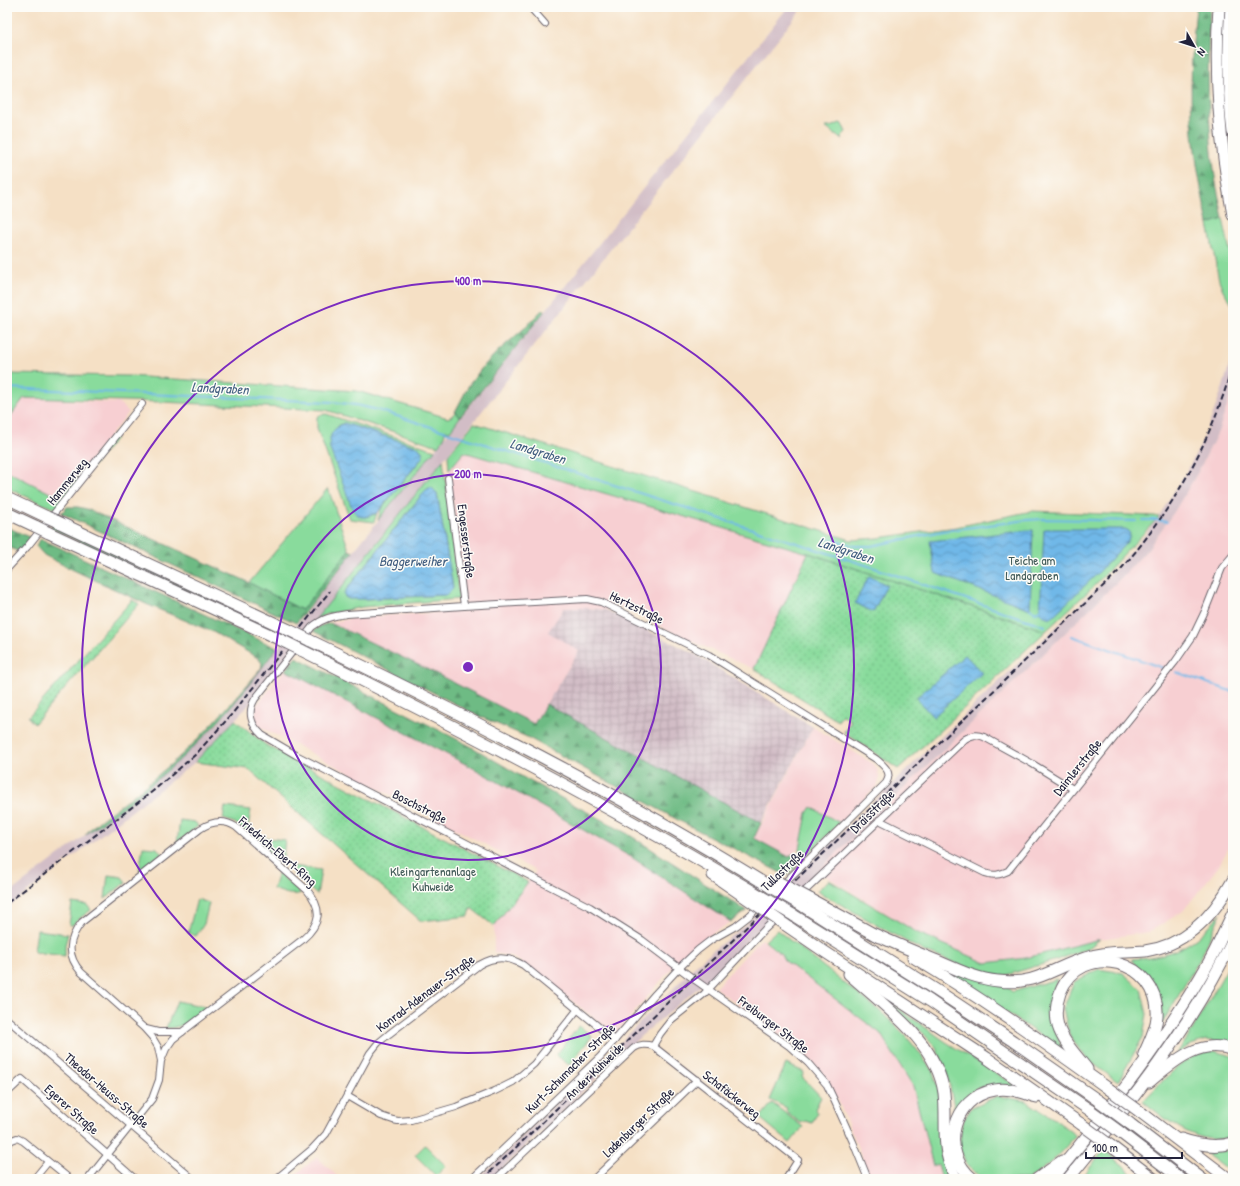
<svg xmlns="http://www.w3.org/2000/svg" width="1240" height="1186" font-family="'Patrick Hand',sans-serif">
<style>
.built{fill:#f7cfd2}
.industrial{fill:url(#industrial-grid)}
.railway{fill:#d2bdc6}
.green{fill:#89db9c;stroke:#567e6c;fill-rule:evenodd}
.forest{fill:url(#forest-firs);stroke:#486e60}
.garden{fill:url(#garden-dots);stroke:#567e6c}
.water{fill:url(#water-waves);stroke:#496d92}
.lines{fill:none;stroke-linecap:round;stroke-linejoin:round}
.stream{stroke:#70b8e8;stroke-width:2}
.minor-casing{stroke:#6c646b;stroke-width:8}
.motorway-casing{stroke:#6c646b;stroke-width:13}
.minor{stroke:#fff;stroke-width:6}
.motorway{stroke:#fff;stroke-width:11}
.rail{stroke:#22223b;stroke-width:2;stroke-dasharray:6 3;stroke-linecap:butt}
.motorway-bridge-casing{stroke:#6c646b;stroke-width:13;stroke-linecap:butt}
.motorway-bridge{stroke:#fff;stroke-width:11}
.ring{fill:none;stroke:#7b2cbf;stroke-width:2}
.labels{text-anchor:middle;stroke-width:3;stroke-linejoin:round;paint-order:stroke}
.street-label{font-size:13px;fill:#22223b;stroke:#fdfcf7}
.park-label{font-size:13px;fill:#415a58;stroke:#fdfcf7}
.water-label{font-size:14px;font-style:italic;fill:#415e80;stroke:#fdfcf7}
.centre{fill:#7b2cbf;stroke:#fdfcf7;stroke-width:2}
.ring-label{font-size:12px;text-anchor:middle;font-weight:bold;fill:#7b2cbf;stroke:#fdfcf7;stroke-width:3;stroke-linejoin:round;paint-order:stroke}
</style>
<defs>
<pattern id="industrial-grid" width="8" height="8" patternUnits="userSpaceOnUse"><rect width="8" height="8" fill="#d2bdc6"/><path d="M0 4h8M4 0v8" fill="none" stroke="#b4a2ab"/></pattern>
<pattern id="forest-firs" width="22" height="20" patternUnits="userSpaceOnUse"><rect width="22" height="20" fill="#6ebb84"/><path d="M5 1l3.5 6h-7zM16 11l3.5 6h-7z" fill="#5a986d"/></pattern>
<pattern id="garden-dots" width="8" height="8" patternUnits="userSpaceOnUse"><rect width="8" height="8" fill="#89db9c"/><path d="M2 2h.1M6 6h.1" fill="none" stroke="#76bc87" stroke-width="1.8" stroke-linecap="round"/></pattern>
<pattern id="water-waves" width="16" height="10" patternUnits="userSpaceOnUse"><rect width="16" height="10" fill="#70b8e8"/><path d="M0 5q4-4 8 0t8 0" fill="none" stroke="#5c95bd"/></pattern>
</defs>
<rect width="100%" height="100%" fill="#fdfcf7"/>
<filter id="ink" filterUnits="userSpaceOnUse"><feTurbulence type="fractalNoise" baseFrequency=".025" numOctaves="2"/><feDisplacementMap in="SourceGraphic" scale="8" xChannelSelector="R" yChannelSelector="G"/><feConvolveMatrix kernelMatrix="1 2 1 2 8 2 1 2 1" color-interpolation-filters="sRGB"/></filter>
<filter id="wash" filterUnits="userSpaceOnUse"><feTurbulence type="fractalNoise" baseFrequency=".012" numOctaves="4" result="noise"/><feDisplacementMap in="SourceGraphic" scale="16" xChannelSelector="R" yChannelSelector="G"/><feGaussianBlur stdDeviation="0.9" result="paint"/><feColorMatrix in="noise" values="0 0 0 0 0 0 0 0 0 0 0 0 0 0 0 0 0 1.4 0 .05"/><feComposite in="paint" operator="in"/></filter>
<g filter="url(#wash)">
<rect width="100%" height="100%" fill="#f5e0c5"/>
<g class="built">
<polygon points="1233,389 1233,840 1218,867 1183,911 1149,932 1100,939 1026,958 986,963 918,933 818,871 1061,637 1123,576 1147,550 1174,512 1198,472 1218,432"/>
<polygon points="24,398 119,403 129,412 60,498 7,471 7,421"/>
<polygon points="464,452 808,553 754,669 689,640 613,603 606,610 588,608 579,651 534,724 431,671 330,623 357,617 466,611 449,470"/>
<polygon points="285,670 475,769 631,857 731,922 705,938 678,961 615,1034 518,960 510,956 494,953 494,926 536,871 259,726 255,717 256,706"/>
<polygon points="813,727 872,763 877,769 879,776 879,782 876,787 810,853 802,845 789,857 754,838"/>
<polygon points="761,939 781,954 784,960 880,1033 913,1086 933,1166 937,1164 942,1179 871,1179 838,1100 827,1080 811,1061 791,1043 715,988"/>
<polygon points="317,1157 340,1179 290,1179"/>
</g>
<polygon class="industrial" points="564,608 588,608 606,610 693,653 813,727 761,823 546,704 579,651 548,632"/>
<g class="railway">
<polygon points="788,7 803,7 247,707 195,762 7,908 7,895 108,818 199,742 219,722 238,699 353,552"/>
<polygon points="1233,352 1233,389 1218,432 1198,472 1174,512 1147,550 1123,576 1061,637 818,871 711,977 642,1035 491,1179 478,1179 620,1043 698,963 712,951 744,926 1085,599 1115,569 1145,535 1159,516 1188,469 1201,444 1211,419 1223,387"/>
</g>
<g class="green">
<polygon points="840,123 842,124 846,132 841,137 842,140 825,127 830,127"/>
<polygon points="1223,219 1233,265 1233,306 1223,290 1219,280 1208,224"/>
<polygon points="7,374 129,376 357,391 448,418 452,416 455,412 460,417 450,431 445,430 444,438 438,446 326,410 161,402 24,398 7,421"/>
<polygon points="326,414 435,450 378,520 381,509 422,458 423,453 418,447 344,423 338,426 372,515 377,513 374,522 350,519 317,428 317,417 320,415"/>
<polygon points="474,423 851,540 878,538 956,527 1032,511 1155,516 1159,517 1093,587 1046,631 808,553 464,452 449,470 448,455"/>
<polygon points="113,434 116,438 57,510 7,488 7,471 60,498"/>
<path d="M 443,460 L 459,599 L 363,607 L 327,614 L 316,619 ZM 429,488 L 437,493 L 453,588 L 450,592 L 446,595 L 364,599 L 346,590 L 425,491 Z"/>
<polygon points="328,488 349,550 302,610 249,583"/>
<polygon points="53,525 286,634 284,637 51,528"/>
<polygon points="225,807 251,810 247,833 235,823 223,819"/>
<polygon points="811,807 840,823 805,857 802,856 800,849 807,813"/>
<polygon points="180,820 195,822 198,826 177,843"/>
<polygon points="260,837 285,840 282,864 259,843"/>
<polygon points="143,847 157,848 162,854 139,871"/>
<polygon points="293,866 321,870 317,895 292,872"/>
<path d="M 278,873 L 301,893 C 292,897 282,892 273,889 Z"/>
<polygon points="108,875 122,877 126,882 105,899"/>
<polygon points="829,880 918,933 986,963 1026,958 1100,939 1090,947 1060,959 1000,977 1012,992 1057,979 1051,1000 1050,1014 1062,1050 933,963 1000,976 976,971 923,951 817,891"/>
<polygon points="197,899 209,903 204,924 196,936 188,933"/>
<polygon points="72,903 87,905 91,910 76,921 73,925 69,925"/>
<path d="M 1221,913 L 1201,957 L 1159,1029 C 1164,1004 1162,991 1145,972 C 1139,966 1135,968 1132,959 C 1156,957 1177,953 1197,938 C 1206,931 1213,921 1221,913 Z"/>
<polygon points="37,930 68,934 65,945 65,956 34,952"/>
<polygon points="777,930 881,1012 905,1035 918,1051 933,1072 939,1092 940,1109 939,1141 944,1167 949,1179 942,1179 938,1164 933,1166 913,1086 880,1033 784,960 781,954 765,941"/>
<polygon points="1231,962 1228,1001 1233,1016 1233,1045 1206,1040 1188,1046 1174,1057 1187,1039"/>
<polygon points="1099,969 1123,973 1141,989 1147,1014 1143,1037 1118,1082 1087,1059 1070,1037 1063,1009 1074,982"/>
<path d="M 868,987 L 946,1042 L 1018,1087 C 1005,1085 987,1083 974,1090 C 968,1093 960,1105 955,1111 L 947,1072 L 935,1046 L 922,1032 Z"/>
<path d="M 177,1001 L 202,1006 L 206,1008 L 206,1009 C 194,1019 183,1028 166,1028 Z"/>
<polygon points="579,1026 592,1036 569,1065 556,1055"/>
<path d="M 1214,1051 L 1233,1056 L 1233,1136 C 1201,1149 1166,1120 1143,1101 C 1156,1088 1175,1067 1190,1058 C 1198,1054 1206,1053 1214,1051 Z"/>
<polygon points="786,1064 804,1072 802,1077 821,1097 815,1109 818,1112 812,1123 806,1121 800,1123 786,1111 787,1108 770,1100"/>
<path d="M 998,1096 L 1026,1101 L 1056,1120 L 1076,1136 C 1061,1151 1047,1170 1028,1179 L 984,1179 L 967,1166 L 959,1146 L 962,1123 L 972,1107 Z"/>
<polygon points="772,1103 803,1127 790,1143 760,1118"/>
<polygon points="425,1145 446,1166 436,1176 415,1155"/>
<path d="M 1197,1147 C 1210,1151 1219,1153 1233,1149 L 1233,1174 Z"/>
<polygon points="1104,1150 1124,1166 1136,1179 1081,1179"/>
</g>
<g class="forest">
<path d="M 1196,7 L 1210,7 C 1207,64 1207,121 1215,177 C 1217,191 1221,205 1223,219 L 1208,224 C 1202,194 1196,164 1193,133 C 1189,91 1192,49 1196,7 Z"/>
<polygon points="543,309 544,312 460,417 455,412 469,385 481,369 496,353 527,326"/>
<polygon points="67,507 78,507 87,509 244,580 302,610 349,550 353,552 296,623 61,513"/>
<polygon points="7,527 31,538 7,568 7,564 19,552 7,546"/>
<path d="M 41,539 L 277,648 C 258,673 239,699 218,722 C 179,764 132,802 85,835 C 95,823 106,816 118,807 C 136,794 153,779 170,765 C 204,736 232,702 261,669 L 262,663 L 258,658 L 213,632 L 146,604 L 67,567 L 44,555 L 36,546 L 37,544 Z"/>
<polygon points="330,623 431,671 534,724 546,704 761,823 754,838 789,857 793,854 800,863 787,876 678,820 527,737 481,717 313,631 320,626"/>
<polygon points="296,657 472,747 526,779 628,834 747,911 731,922 631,857 475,769 285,670"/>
</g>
<g class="garden">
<polygon points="808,553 1046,631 943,728 898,769 844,732 851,721 842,715 838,721 754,669"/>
<polygon points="132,600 139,604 34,724 28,717"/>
<polygon points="235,720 266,745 528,882 494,926 471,908 469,916 421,921 248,769 195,762"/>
</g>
<g class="water">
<path d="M 344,423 L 418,447 L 423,453 L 422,458 L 377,513 L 366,517 L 361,517 L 356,514 L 352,508 L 330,449 C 328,437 332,429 344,423 Z"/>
<polygon points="429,488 432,488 437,493 453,588 450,592 446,595 364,599 349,599 345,597 344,594 346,590 425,491"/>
<polygon points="1045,529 1125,529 1129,531 1130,536 1127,542 1099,572 1053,616 1050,618 1042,615 1040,613 1044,530"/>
<polygon points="1033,530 1030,609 935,573 930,541"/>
<polygon points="869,576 887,585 873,612 855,603"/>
<polygon points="965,655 982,673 933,717 916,698"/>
</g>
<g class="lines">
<g class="stream">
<polyline points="7,388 333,402 356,405 378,410 872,567 1045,626"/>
<polyline points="1143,520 1156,520 1167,522"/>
<polyline points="829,539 855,546 871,546 943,531 1027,520 1044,519 1136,521"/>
<polyline points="1030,609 1036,612 1040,610"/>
<polyline points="1072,636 1163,668"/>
<polyline points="1176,672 1233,692"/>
</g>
</g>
</g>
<g filter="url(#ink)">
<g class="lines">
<defs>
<g id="minor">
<polyline points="530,7 545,24"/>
<polyline points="448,478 464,606"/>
<polyline points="7,569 27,547 142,404"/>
<path d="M 879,820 L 985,873 C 994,876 999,875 1008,871 L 1175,662 L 1193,636 L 1205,611 L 1222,568 L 1233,555"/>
<polyline points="7,1019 193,1179"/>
<polyline points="146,1029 158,1032 182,1032"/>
<path d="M 653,1046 L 660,1034 L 671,1020 L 704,994 L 765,929 L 965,739 C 972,735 976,734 984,737 L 1031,763 L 1073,789"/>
<polyline points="7,1093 22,1079 135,1179"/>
<polyline points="347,1096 381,1116 393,1120 398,1121 411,1120 456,1107 495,1091 513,1082 534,1064 578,1009"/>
<polyline points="7,1144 12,1140 17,1138 23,1141 70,1179"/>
<polyline points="34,1179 48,1162"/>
<path d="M 88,1179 L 152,1099 L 159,1080 L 161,1061 L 158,1047 L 152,1037 L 144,1028 L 81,972 C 66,955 68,939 82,922 L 200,829 C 212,821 224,819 236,827 L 307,890 C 323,909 321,924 302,940 L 173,1039 L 166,1049 L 161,1061"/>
<path d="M 276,1179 L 312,1149 L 326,1134 L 370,1053 L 378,1043 L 389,1034 L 479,965 C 495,956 507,956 523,965 L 615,1040"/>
<path d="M 472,1179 L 600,1057 L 655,994 L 679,968 L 698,950 L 711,940 L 736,926 L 749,916 L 804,864 L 886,783 C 893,772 884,766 876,759 L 709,655 L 601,602 L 587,599 L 464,606 L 347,614 C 333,616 323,618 312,627 L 255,699 C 247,712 251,725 262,735 L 296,755 L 590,907 L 642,940 L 695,980 L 789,1046 L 808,1063 L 827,1085 L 835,1102 L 853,1142 L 868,1179"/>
<path d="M 496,1179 L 634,1048 C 641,1044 645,1044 653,1046 L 798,1160 L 786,1179"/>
<polyline points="594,1179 697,1080"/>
</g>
<g id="motorway">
<path d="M 1219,7 C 1214,77 1220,147 1233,215"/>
<path d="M 1231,7 C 1228,47 1228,92 1233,132"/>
<polyline points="7,498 47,517"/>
<polyline points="7,513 37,527"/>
<polyline points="56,521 289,630"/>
<polyline points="47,532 281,640"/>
<path d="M 309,640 C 467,716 623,796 772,888"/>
<path d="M 301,650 C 457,727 613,807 762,897"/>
<polyline points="713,875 755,904"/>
<polyline points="810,899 879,937"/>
<polyline points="803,906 936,990 1013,1041 1099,1101"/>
<polyline points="793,915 930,1001 1091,1111"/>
<polyline points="784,924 825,952 987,1058 1081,1124"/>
<path d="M 874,934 C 894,943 915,952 935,960 C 956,969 976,979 998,981 C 1035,986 1053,968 1085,958 C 1104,951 1124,953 1145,951 C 1187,945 1214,915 1233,880"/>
<path d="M 913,957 C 980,997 1045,1043 1109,1089"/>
<path d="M 849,974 C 884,1006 937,1042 944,1093 C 946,1111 944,1129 946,1147 C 947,1158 951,1169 956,1179"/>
<path d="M 1087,1069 C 1077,1056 1063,1042 1058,1026 C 1055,1015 1056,1004 1060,993 C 1081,939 1161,960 1157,1017 C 1156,1030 1149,1042 1144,1054"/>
<path d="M 1149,1082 C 1173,1062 1200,1037 1233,1050"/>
<polyline points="1139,1111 1229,1179"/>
<polyline points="1129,1123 1202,1179"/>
<polyline points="1121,1133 1181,1179"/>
<path d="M 1181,1139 C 1198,1145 1215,1148 1233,1143"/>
<polyline points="1111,1146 1154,1179"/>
<path d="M 973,1179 C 939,1152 952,1097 995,1090 C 1009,1087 1023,1093 1037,1097"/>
<polyline points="1037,1179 1062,1161"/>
<path d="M 1052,1179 C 1109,1110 1165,1040 1209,962 C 1218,946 1225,929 1233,913"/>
<path d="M 1068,1179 C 1129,1105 1192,1026 1233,940"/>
</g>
</defs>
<use href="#minor" class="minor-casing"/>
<use href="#motorway" class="motorway-casing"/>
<use href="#minor" class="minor"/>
<use href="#motorway" class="motorway"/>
<g class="rail">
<polyline points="7,903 153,791 196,754 232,714 330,591"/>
<path d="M 483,1179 L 1121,569 C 1175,507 1211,442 1233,364"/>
</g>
<defs>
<g id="motorway-bridge">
<polyline points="47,517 56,521"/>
<polyline points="37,527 47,532"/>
<polyline points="289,630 309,640"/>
<polyline points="281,640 301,650"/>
<polyline points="778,882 810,899"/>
<polyline points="772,888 803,906"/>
<polyline points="762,897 793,915"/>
<polyline points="755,904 784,924"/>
<polyline points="1109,1089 1139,1111"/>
<polyline points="1099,1101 1129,1123"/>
<polyline points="1091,1111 1121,1133"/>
<polyline points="1081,1124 1111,1146"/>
</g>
</defs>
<use href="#motorway-bridge" class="motorway-bridge-casing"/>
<use href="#motorway-bridge" class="motorway-bridge"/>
</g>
</g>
<g class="ring">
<circle cx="468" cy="667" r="193"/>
<circle cx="468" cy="667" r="386"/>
</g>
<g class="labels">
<g class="street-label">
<text transform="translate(67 481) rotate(-51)" y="5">Hammerweg</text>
<text transform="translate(467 541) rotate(83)" y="5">Engesserstraße</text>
<text transform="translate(637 607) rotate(26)" y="5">Hertzstraße</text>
<text transform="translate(1077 767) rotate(-51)" y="5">Daimlerstraße</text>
<text transform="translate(420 806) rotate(27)" y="5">Boschstraße</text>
<text transform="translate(872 811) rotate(-44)" y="5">Draisstraße</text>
<text transform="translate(278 851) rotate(41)" y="5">Friedrich-Ebert-Ring</text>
<text transform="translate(782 870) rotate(-44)" y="5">Tullastraße</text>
<text transform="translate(425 993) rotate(-37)" y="5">Konrad-Adenauer-Straße</text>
<text transform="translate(774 1024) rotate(37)" y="5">Freiburger Straße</text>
<text transform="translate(570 1068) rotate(-45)" y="5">Kurt-Schumacher-Straße</text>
<text transform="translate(594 1071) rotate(-44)" y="5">An der Kuhweide</text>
<text transform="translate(107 1090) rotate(41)" y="5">Theodor-Heuss-Straße</text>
<text transform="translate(732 1094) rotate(38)" y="5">Schafäckerweg</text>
<text transform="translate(72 1109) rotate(42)" y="5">Egerer Straße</text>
<text transform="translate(638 1122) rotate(-44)" y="5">Ladenburger Straße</text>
</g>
<g class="park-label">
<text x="1032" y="565">Teiche am<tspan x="1032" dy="15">Landgraben</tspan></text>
<text x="433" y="876">Kleingartenanlage<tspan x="433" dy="15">Kuhweide</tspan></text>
</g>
<g class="water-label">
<text transform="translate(220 388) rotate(3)" y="5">Landgraben</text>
<text transform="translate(538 451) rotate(17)" y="5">Landgraben</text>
<text transform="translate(846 550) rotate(18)" y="5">Landgraben</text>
<text x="413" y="566">Baggerweiher</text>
</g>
</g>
<circle cx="468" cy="667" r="6" class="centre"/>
<g class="ring-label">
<text x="468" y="285">400 m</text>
<text x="468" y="478">200 m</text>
</g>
<rect width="1240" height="1186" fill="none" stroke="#fdfcf7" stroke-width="24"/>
<g transform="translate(1194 46) rotate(129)" stroke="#fdfcf7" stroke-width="3" paint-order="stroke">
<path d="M0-3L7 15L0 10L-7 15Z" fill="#22223b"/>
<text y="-6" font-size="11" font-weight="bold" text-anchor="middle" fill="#22223b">N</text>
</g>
<path d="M1086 1152v6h96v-6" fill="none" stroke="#22223b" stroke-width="2"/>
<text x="1092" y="1152" font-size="12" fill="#22223b" stroke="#fdfcf7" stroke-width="3" paint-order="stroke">100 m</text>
</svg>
